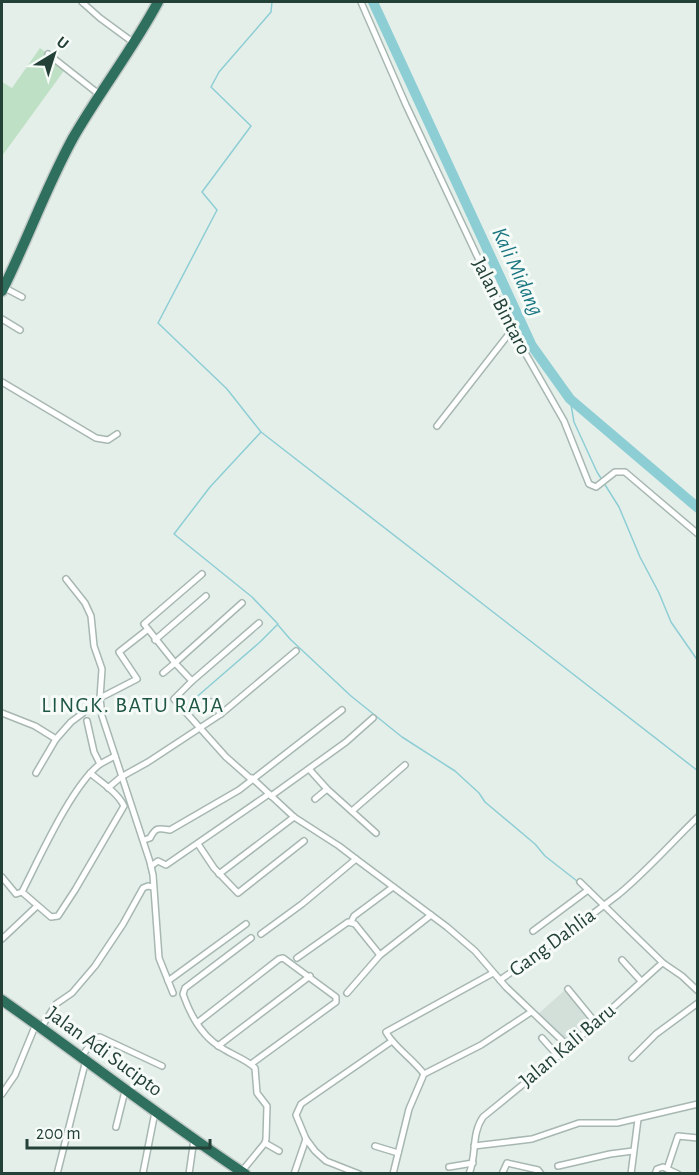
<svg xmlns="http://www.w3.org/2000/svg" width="699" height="1175" font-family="'Alegreya Sans',sans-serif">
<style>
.built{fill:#d3dfd9}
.green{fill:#bee0c5}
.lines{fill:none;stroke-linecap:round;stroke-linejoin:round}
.stream{stroke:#8dced4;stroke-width:1.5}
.river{stroke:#8dced4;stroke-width:10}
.street-casing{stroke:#a7b7b1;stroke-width:8}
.highway-casing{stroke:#c1cac7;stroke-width:13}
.street{stroke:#fff;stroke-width:5}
.highway{stroke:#2e6f5d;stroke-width:10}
.labels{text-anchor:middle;stroke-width:6;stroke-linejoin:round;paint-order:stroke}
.street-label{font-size:21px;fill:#234137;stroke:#f6fbf8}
.water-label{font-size:22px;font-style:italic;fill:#1b7680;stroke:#f6fbf8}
.neighbourhood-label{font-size:22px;letter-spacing:1.5px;fill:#1e5544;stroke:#f6fbf8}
</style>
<rect width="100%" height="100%" fill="#e5efea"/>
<polygon class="built" points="565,990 590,1019 566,1043 537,1015"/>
<polygon class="green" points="40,48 66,68 2,156 2,82 12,88"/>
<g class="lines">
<g class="stream">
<polyline points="272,2 271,12 219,72 211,87 251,126 202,192 217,210 158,323 227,389 261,432 698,771"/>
<polyline points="570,399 574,422 597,472 619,507 640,557 659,593 671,622 698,661"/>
<polyline points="278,625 290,639 351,696 402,737 455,771 479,793 485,802 535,844 545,856 577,881"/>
<polyline points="185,707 260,642 278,624 252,597 174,534 210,487 261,432"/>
</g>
<polyline class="river" points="373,2 532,346 570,399 698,508"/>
<defs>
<g id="street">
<polyline points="82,2 100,18 134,43"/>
<polyline points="361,2 406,105 512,330 564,421 589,484 596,487 615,472 625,472 698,534"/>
<polyline points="48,54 100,95"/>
<polyline points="3,287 22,297"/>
<polyline points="2,319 20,330"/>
<polyline points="2,382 96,438 108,440 117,434"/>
<polyline points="437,426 512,330"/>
<polyline points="66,579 85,603 91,616 94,646 102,669 100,698 102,716 150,862 153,875 159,958 173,993"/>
<polyline points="242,603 175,663 192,681 174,699 226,757 251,779"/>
<polyline points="155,640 206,596"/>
<polyline points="163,673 175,663 144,624 202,574"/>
<polyline points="192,681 259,623"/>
<polyline points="100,698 137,679 119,652 147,630"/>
<polyline points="211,702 221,714"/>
<polyline points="2,713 35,726 56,739 36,773"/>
<path d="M 87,721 L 94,752 L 100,764 C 72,785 39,859 22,892 L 51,917 L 58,916 L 75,890 L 124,806 C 118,793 101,782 90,773"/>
<polyline points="56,739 71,722 83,713"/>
<polyline points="100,764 115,756"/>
<polyline points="309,769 327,789 376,833"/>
<polyline points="252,778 294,817 339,846 356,859"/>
<polyline points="108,788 121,777 148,762 221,714 296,651"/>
<polyline points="271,796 346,742 373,718"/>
<polyline points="315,799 327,789"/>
<polyline points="352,811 405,765"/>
<path d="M 144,840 L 150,838 C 156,827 158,828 170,830 L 239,790 L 342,710"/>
<polyline points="198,844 214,868 238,893 304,841"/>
<polyline points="151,866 158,861 166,865 269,794"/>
<polyline points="219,874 294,817"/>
<polyline points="2,877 16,894 22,892"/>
<polyline points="580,882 663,963"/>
<polyline points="351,922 354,916 393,887"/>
<polyline points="533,931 588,890"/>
<polyline points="261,934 302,904 356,859 447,927 475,951 506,987 569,1047"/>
<polyline points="2,939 37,906"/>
<polyline points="297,958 348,922 355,924 380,955 431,915"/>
<polyline points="622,960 641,981"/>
<path d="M 500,980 C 541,952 580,924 619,894 C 647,871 672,842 698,817"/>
<polyline points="168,981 246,924"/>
<polyline points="568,989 595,1022"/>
<polyline points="347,993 380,955"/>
<polyline points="197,1023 279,959 283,958 336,997 336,1002 251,1064"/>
<polyline points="41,1028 56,1004 72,993 95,966 123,924 143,888 148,886 153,887"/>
<polyline points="542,1038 558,1056"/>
<polyline points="218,1046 310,976"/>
<polyline points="82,1056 95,1038 100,1037 162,1066"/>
<polyline points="632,1058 656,1034 698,1003"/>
<path d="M 424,1074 C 413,1059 393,1046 386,1032 L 493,973"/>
<polyline points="2,1094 15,1075 36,1024"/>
<polyline points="116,1127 125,1091"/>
<polyline points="265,1143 279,1151"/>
<polyline points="375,1146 398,1153"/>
<polyline points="474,1146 532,1139 579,1123 617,1123 698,1104"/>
<polyline points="558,1166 610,1154 633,1151"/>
<polyline points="449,1167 473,1163"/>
<polyline points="667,1169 678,1136 698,1138"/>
<path d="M 242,1171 L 265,1143 L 266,1139 L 267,1106 L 257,1093 L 255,1068 C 246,1059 232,1055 222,1048 C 202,1037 190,1014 183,994 L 185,988 L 251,938"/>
<polyline points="143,1173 155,1112"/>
<polyline points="57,1174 86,1060"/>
<polyline points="189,1174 194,1139"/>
<polyline points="294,1174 306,1139"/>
<polyline points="359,1174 326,1161 315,1151 306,1139 296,1115 301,1104 392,1041"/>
<polyline points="393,1174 409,1109 424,1074 481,1045 531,1012"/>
<path d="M 469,1174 C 477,1155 471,1134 483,1117 L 569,1047 L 661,964 L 663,963 L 682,976 L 698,991"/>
<polyline points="502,1174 507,1163 538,1170 541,1174"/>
<polyline points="631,1174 638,1119"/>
<polyline points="655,1174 657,1169 663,1167 678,1174"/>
</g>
<g id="highway">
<path d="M 2,291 C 27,241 46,187 73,138 C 100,91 133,49 158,2"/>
<path d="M 2,1000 C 83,1057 162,1119 245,1174"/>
</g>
</defs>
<use href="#street" class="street-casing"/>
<use href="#highway" class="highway-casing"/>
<use href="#street" class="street"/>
<use href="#highway" class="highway"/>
</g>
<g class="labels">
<g class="street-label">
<text transform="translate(502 306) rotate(63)" y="7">Jalan Bintaro</text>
<text transform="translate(552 942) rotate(-36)" y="7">Gang Dahlia</text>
<text transform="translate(567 1045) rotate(-40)" y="7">Jalan Kali Baru</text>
<text transform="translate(105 1051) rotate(36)" y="7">Jalan Adi Sucipto</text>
</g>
<g class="water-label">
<text transform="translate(519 271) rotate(65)" y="8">Kali Midang</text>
</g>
<g class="neighbourhood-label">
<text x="133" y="712">LINGK. BATU RAJA</text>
</g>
</g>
<rect width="699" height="1175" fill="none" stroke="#234137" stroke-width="6"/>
<g transform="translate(54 54) rotate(38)" stroke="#f6fbf8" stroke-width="4.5" paint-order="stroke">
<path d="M0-4.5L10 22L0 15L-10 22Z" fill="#234137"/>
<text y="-9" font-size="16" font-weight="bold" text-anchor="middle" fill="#234137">U</text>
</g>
<path d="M27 1139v9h183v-9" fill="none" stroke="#234137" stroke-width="3"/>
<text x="36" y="1139" font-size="18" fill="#234137" stroke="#f6fbf8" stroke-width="4.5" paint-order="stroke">200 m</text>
</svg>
